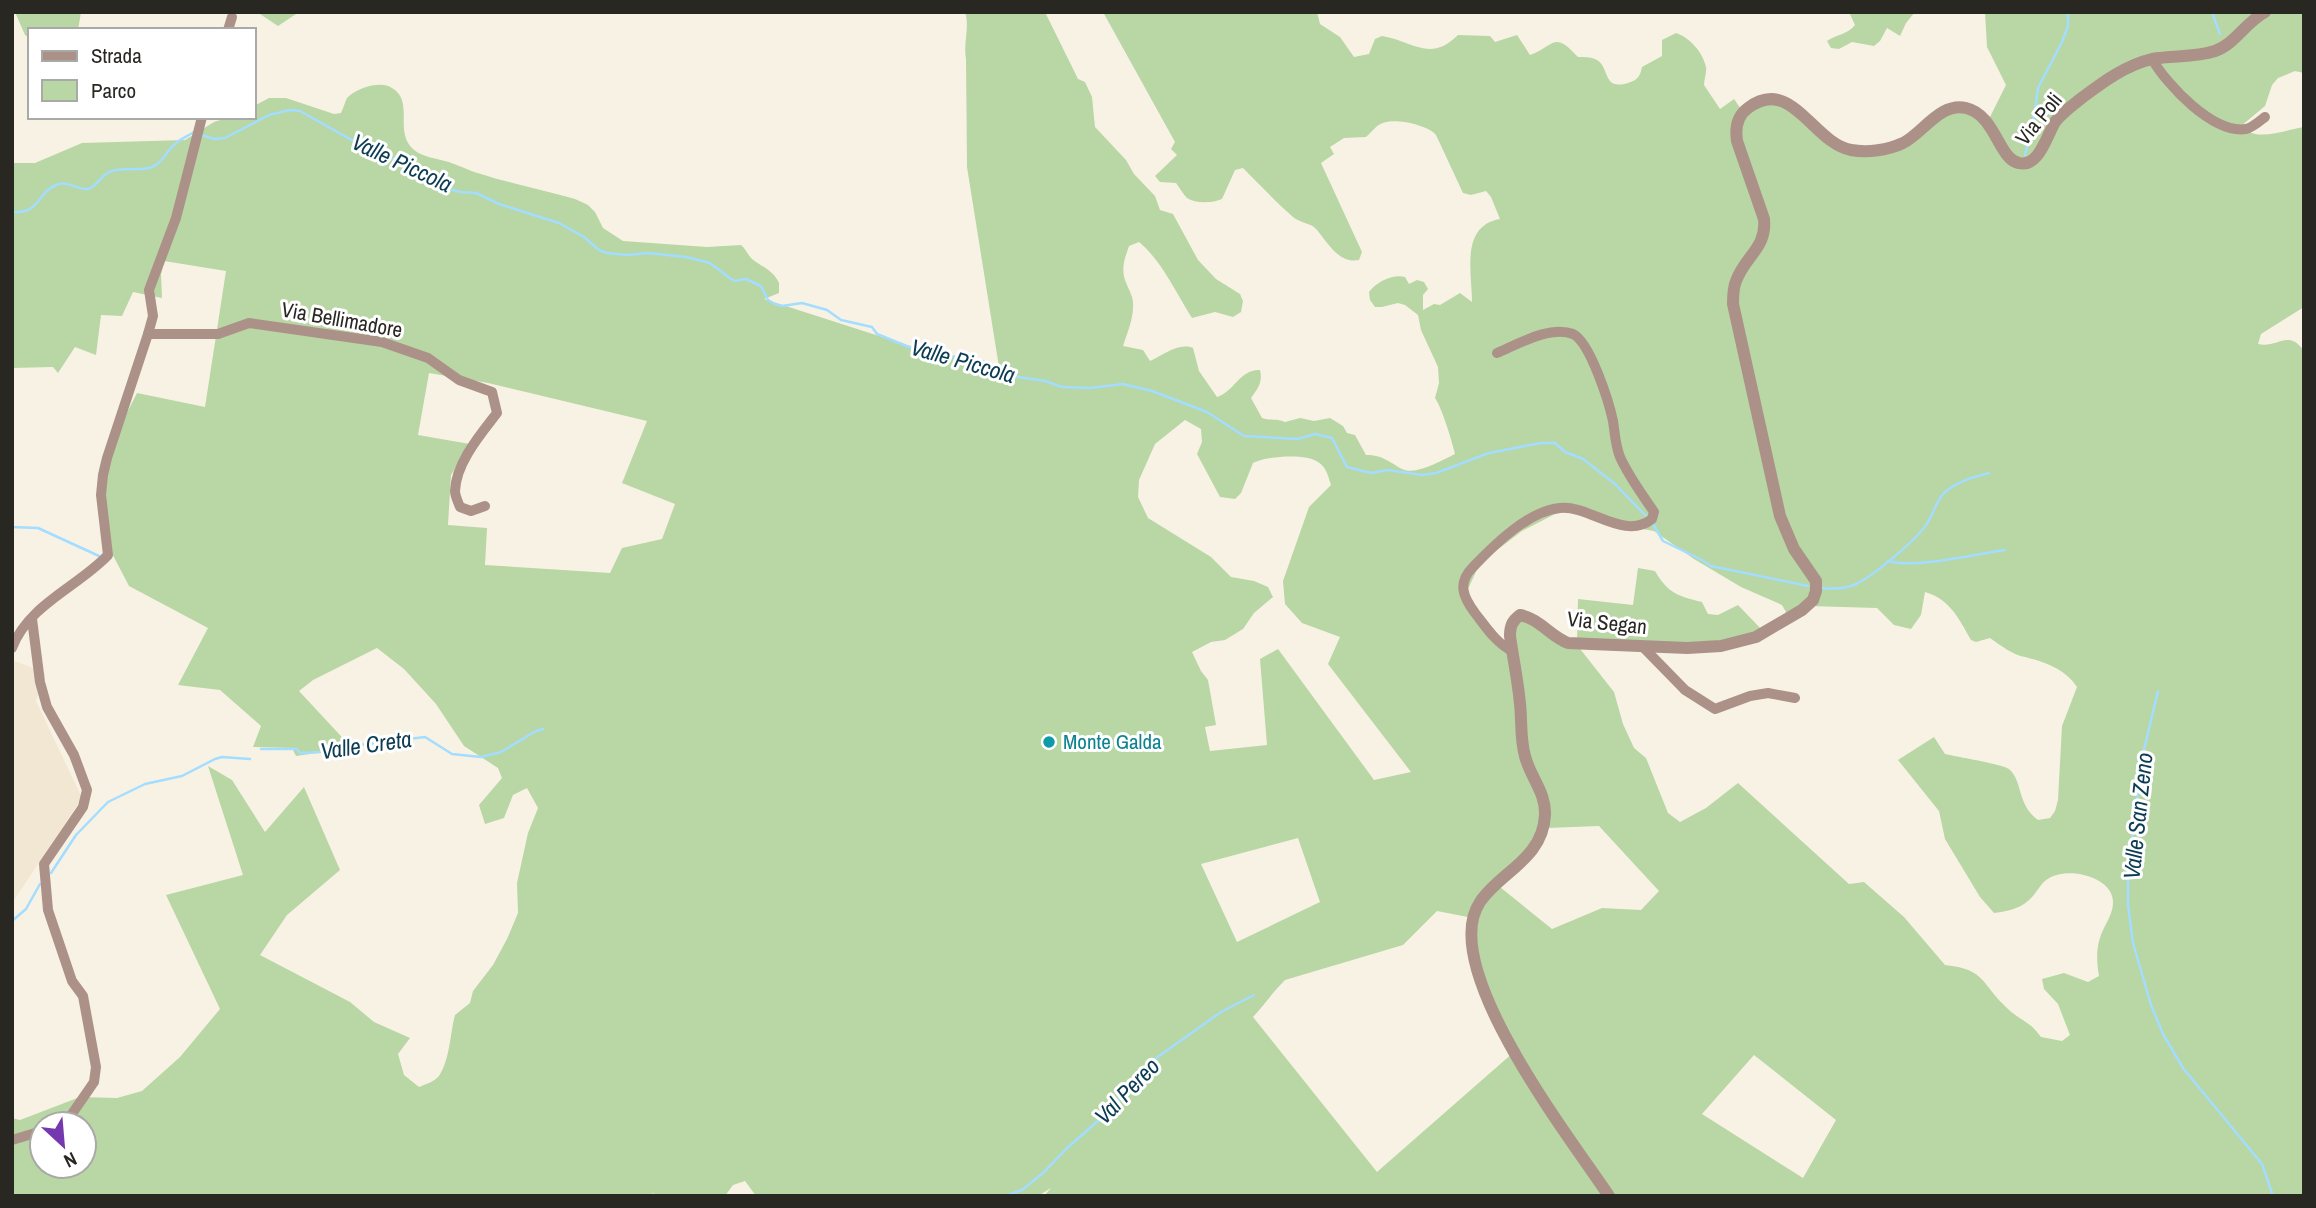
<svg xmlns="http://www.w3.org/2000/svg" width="2316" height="1208" font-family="'Archivo Narrow',sans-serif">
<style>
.built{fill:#f1e7d3}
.green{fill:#b9d6a5;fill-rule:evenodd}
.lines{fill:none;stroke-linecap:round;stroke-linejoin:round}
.stream{stroke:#a3ddff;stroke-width:2.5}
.minor{stroke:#ac9189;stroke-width:10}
.tertiary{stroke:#ac9189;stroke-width:12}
.culture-dot{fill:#0f9aa8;stroke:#fff;stroke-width:2.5}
.labels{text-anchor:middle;stroke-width:6;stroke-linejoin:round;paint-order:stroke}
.street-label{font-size:21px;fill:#292722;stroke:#fff}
.culture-label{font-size:21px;fill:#0d838f;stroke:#fff;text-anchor:start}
.water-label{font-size:23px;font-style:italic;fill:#0b3c53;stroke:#fff}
</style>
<rect width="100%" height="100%" fill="#f8f2e5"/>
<polygon class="built" points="15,661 45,673 36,701 82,798 12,903 12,672"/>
<g class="green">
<polygon points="15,12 81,12 78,30 30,30 30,38 25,35"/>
<polygon points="257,12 299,12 278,26"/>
<path d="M 965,12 L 1045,12 L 1078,79 L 1085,82 L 1092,97 L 1095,127 L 1126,160 L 1134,174 L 1155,196 L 1160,210 L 1173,214 L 1198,260 L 1216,279 L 1240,294 L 1243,301 L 1241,312 L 1233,317 L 1215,312 L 1192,318 C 1176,293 1162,261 1139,242 L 1129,246 C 1125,258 1121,267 1125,280 C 1128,289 1134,296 1133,307 C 1133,320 1127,333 1123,346 L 1143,350 L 1150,361 C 1163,355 1179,342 1193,348 L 1199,371 L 1217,397 C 1235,391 1240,369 1260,370 C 1263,382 1258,388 1251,398 L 1262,418 C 1270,421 1276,418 1285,422 L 1300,418 L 1314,421 L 1330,418 L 1343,426 L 1347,433 L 1355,435 L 1366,455 C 1383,455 1389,462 1402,469 C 1416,476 1442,460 1455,454 C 1452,441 1442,408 1435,398 L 1439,383 L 1438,367 L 1421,330 L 1418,315 L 1405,305 L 1398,303 L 1382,307 L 1375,307 L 1370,300 L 1369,292 C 1377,282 1392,274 1405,277 L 1409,284 L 1417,280 L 1424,282 L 1428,289 L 1423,295 L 1423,310 L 1434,304 L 1440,305 L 1460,293 L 1472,302 C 1472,272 1460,226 1500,219 L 1491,197 L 1486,191 L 1471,195 L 1463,193 L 1436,135 C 1428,125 1395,118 1383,123 C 1376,125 1372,132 1366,137 L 1344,138 L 1330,147 L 1334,154 L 1321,163 L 1362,252 L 1359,260 C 1339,264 1328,243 1317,230 C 1312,223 1300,223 1293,217 C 1276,202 1259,184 1243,168 L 1235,170 L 1222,199 C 1213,203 1196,204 1187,198 C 1183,194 1180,188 1176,183 L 1160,182 L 1155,176 L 1177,155 L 1171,149 L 1175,142 L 1103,12 L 1317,12 L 1320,24 L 1340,37 L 1354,57 L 1369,54 L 1375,39 L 1382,36 C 1413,41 1430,63 1458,35 L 1490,36 L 1495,42 L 1517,35 L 1530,55 C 1555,46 1553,30 1578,57 C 1583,57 1590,57 1595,59 C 1611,66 1601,91 1628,83 C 1638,80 1640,76 1642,67 L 1662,56 L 1662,40 L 1676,33 C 1689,37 1703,52 1706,67 C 1707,72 1704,80 1704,85 L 1720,109 L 1734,99 L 1743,112 L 1765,98 L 1785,101 L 1828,140 L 1854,149 L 1900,143 L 1951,106 L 1988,121 L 2006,85 L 1987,47 L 1985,12 L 2304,12 L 2304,73 L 2295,71 L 2278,78 L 2272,85 L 2265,106 L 2241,126 C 2256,143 2284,130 2304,127 L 2304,307 L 2261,334 L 2258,344 C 2277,349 2288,328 2304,351 L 2304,1196 L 1044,1196 L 1051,1188 L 1038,1196 L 756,1196 L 745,1181 L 733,1185 L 725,1196 L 656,1196 L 653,1193 L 650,1196 L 12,1196 L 12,1118 L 20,1120 L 80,1097 L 117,1098 L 142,1091 L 180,1057 L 220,1009 L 166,895 L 243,875 L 208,766 L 232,780 L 265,832 L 304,787 L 340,870 L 287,915 L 260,955 L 350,1002 L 374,1022 L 410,1038 L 398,1054 L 404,1075 L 419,1087 C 426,1084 434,1082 439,1076 C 450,1059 450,1034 455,1015 L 470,1003 L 473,991 L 493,965 L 507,939 L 518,913 L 517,883 L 528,833 L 538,808 L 527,788 L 513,795 L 504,818 L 485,824 L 479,805 L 502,778 L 498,768 L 464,746 L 436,704 L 404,669 L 377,648 L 313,680 L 299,691 L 352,748 L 296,756 L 292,748 L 253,747 L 261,726 L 220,690 L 178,685 L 208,628 L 129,586 L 105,540 L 101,464 L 137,393 L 205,407 L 226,271 L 164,261 L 161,274 L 162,298 L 133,292 L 122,316 L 101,315 L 96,355 L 75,347 L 58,373 L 53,367 L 12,368 L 12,163 L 35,163 L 82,143 L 185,140 L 214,122 L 230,117 L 254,117 L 254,106 L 269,98 L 286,98 L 334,114 L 341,113 C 343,109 345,102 347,98 C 356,88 381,80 392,88 C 414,101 395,129 411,147 C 418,156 434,158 445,161 C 457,164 469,171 481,174 C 512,184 544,190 575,199 L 588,205 L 595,212 L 603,228 L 623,241 L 707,247 L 741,245 C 746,249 747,254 752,259 C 762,267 773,270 779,283 L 779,293 L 764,299 L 907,345 L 999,367 L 967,167 L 966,59 C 963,43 970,27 965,12 ZM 429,373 L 488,383 L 647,421 L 622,483 L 675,504 L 662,539 L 622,548 L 610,573 L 485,565 L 487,528 L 448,525 L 451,475 L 470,444 L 418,435 ZM 1185,420 L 1201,429 L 1202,442 L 1197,454 L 1220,497 L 1235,499 L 1241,493 L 1253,463 C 1266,456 1306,453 1318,462 C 1327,468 1328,476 1331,485 L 1309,507 L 1283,581 L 1285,604 L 1302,623 L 1340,637 L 1328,664 L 1411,772 L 1374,780 L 1278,649 L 1260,659 L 1267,745 L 1210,751 L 1205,727 L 1216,725 L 1208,680 L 1201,671 L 1192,652 L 1211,642 L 1225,640 L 1243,629 L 1254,613 L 1273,597 L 1268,587 L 1254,581 L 1231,577 L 1211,557 L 1148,518 L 1138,497 L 1139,480 L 1155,444 ZM 1559,512 L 1580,513 L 1613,524 L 1654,531 L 1694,559 L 1741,587 L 1782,605 L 1790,619 L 1809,606 L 1877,608 L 1894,625 L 1911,629 L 1921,615 L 1925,592 C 1950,599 1959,619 1971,640 L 1976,642 L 1990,638 C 2000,645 2013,655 2025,657 C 2045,662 2065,669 2077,687 L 2062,726 L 2058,800 L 2055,811 L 2050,818 L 2038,820 C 2017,805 2023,781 2009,769 C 2001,764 1958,757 1945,754 L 1934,737 L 1898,760 L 1939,811 L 1945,839 L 1980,897 L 1994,913 C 2009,911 2023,908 2033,896 C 2040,888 2041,882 2051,877 C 2070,867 2113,877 2113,902 C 2113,912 2108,920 2104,928 C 2096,944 2096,958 2099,976 L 2088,982 L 2064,973 L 2042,979 L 2044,989 L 2058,1004 L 2070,1035 L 2062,1041 L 2041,1037 C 2029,1020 2020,1021 2007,1008 C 1981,984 1986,969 1945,965 L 1904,917 L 1864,882 L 1849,884 L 1738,783 L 1706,808 L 1680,822 L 1668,813 L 1646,758 L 1634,748 L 1623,724 L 1614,692 L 1577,645 L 1726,644 L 1764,632 L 1738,605 L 1718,615 L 1708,614 L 1702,602 C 1677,596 1668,593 1655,571 L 1638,568 L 1633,605 L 1578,599 L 1577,644 L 1519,618 L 1508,649 L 1474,612 L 1468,589 L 1480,563 L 1522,531 ZM 1599,826 L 1659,891 L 1641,910 L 1602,908 L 1552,929 L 1495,883 L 1547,828 ZM 1298,838 L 1320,902 L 1237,942 L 1201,864 ZM 1437,911 L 1473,918 L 1483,990 L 1514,1052 L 1377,1172 L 1253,1017 C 1264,1005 1273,992 1285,980 L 1403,945 ZM 1754,1055 L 1836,1120 L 1803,1178 L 1702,1114 ZM 42,1124 L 84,1124 L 84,1166 L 42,1166 Z"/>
<path d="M 1849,12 L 1915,12 L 1906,23 L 1900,36 L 1887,28 L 1880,41 L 1874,46 L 1852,42 L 1839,49 L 1831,48 L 1827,41 C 1837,34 1847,35 1855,25 Z"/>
</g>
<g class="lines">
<g class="stream">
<polyline points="2212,12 2220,34"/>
<polyline points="201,135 214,139 225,138 269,115 290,110 300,111 348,138 403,164 421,169 434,176 446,188 460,192 476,193 499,204 559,223 584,237 599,250 607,253 627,255 648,253 686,257 710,263 731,279 735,281 746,279 761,286 768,300 775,304 782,306 802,303 827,310 841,320 872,327 877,334 919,351 982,361 1018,377 1045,381 1062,387 1090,388 1123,384 1152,391 1207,412 1244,436 1298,439 1315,434 1332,438 1347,467 1371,473 1388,470 1422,475 1436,473 1489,453 1541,443 1555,443 1565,452 1583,459 1614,483 1646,516"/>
<polyline points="2025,155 2035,111 2038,88 2062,42 2068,26 2068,12"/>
<path d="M 12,212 C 41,214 36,193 56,185 C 68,180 77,190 88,189 C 96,187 101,176 109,172 C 124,166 139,172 152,167 C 163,163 166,151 175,144 C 180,139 188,136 194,132"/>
<polyline points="1653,524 1663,541 1702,560 1711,566 1808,586"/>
<polyline points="12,527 38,528 99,556"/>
<path d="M 1888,561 C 1915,569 1975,554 2005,550"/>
<path d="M 1821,588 C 1832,589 1844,589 1854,585 C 1871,578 1919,538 1928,522 C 1934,512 1936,502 1944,493 C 1956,482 1973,477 1989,473"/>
<polyline points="2158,691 2142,758 2128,873 2128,905 2133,943 2151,1005 2163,1034 2183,1068 2262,1164 2273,1196"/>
<polyline points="261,749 297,749 300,753 321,752 345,743 359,745 425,737 452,754 481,757 501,752 536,731 543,729"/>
<polyline points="51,873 76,835 108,802 145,784 182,776 215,759 222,757 250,759"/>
<polyline points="12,921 26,909 40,884"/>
<polyline points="1005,1196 1022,1190 1043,1173 1066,1149 1107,1113 1152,1061 1221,1012 1254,995"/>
</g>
<g class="minor">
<polyline points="228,30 232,17"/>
<path d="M 2152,59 C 2167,85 2213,134 2246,129 C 2252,128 2260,121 2265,117"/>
<path d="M 148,334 L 218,334 L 249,323 L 382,342 L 428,358 L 459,380 L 492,392 L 497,413 C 480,435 456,463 455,491 C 455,496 458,502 460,507 L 471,511 L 485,506"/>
<path d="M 1497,353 C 1518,344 1551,325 1573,334 C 1590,342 1609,402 1613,421 C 1615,433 1615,444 1620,457 C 1629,477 1642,494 1654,512 L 1652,519 C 1624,541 1590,505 1560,508 C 1528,511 1494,545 1473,567 C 1457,583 1463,597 1475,613 C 1486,627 1496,643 1512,651"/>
<polyline points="32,619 40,682 47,707 74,755 87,790 83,807 44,864 48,910 72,981 83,996 96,1067 94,1082 65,1124"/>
<polyline points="1643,647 1685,690 1715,709 1750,696 1768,693 1795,698"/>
<path d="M 12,648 C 28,605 79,586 108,555 L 101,495 L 103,475 L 107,458 L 148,334 L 153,316 L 149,290 L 176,218 L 202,117"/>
<polyline points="12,1140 42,1131"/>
</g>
<path class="tertiary" d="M 1609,1196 C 1572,1140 1436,967 1480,902 C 1500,872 1543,859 1545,815 C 1546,792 1530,777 1525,756 C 1520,739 1522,721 1520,704 C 1518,681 1513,658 1510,636 C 1510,626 1512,621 1520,615 C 1540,619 1550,636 1568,643 L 1687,648 L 1721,646 L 1756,637 L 1802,610 L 1813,600 L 1816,591 L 1816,581 L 1794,549 L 1780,516 L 1733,304 C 1733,296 1733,288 1736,281 C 1745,256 1767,248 1764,219 L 1737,141 C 1735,128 1737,116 1748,108 C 1791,75 1813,143 1851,150 C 1868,153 1888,150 1903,143 C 1923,133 1940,102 1966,108 C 1996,115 1998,159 2019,163 C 2039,168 2047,135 2055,122 C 2062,113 2073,105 2083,97 C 2103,82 2126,65 2152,59 C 2173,55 2194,58 2215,51 C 2235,44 2246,22 2265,12"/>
</g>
<circle class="culture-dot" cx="1049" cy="742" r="7"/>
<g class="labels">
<g class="street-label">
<text transform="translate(2039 119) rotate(-51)" y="7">Via Poli</text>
<text transform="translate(342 320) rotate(10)" y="7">Via Bellimadore</text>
<text transform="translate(1607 623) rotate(6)" y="7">Via Segan</text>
</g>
<g class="culture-label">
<text x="1063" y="749">Monte Galda</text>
</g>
<g class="water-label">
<text transform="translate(402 163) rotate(25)" y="8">Valle Piccola</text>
<text transform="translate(963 361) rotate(16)" y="8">Valle Piccola</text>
<text transform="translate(366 745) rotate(-8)" y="8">Valle Creta</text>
<text transform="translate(2138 816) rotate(-84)" y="8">Valle San Zeno</text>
<text transform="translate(1127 1091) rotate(-46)" y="8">Val Pereo</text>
</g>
</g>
<rect width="2316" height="1208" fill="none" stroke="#292722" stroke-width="28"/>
<rect x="28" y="28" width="228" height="91" fill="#ffffff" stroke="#a9a9a7" stroke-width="2"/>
<rect x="42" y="51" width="35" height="10" fill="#ac9189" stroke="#a9a9a7" stroke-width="2"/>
<text x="91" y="63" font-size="21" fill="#292722">Strada</text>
<rect x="42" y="80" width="35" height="21" fill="#b9d6a5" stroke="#a9a9a7" stroke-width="2"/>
<text x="91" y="98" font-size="21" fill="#292722">Parco</text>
<g transform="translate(63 1145) rotate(154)"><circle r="33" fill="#ffffff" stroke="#a9a9a7" stroke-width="2"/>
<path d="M0-5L12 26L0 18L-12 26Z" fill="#7638ae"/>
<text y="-10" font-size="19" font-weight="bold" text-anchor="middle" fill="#292722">N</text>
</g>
</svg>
